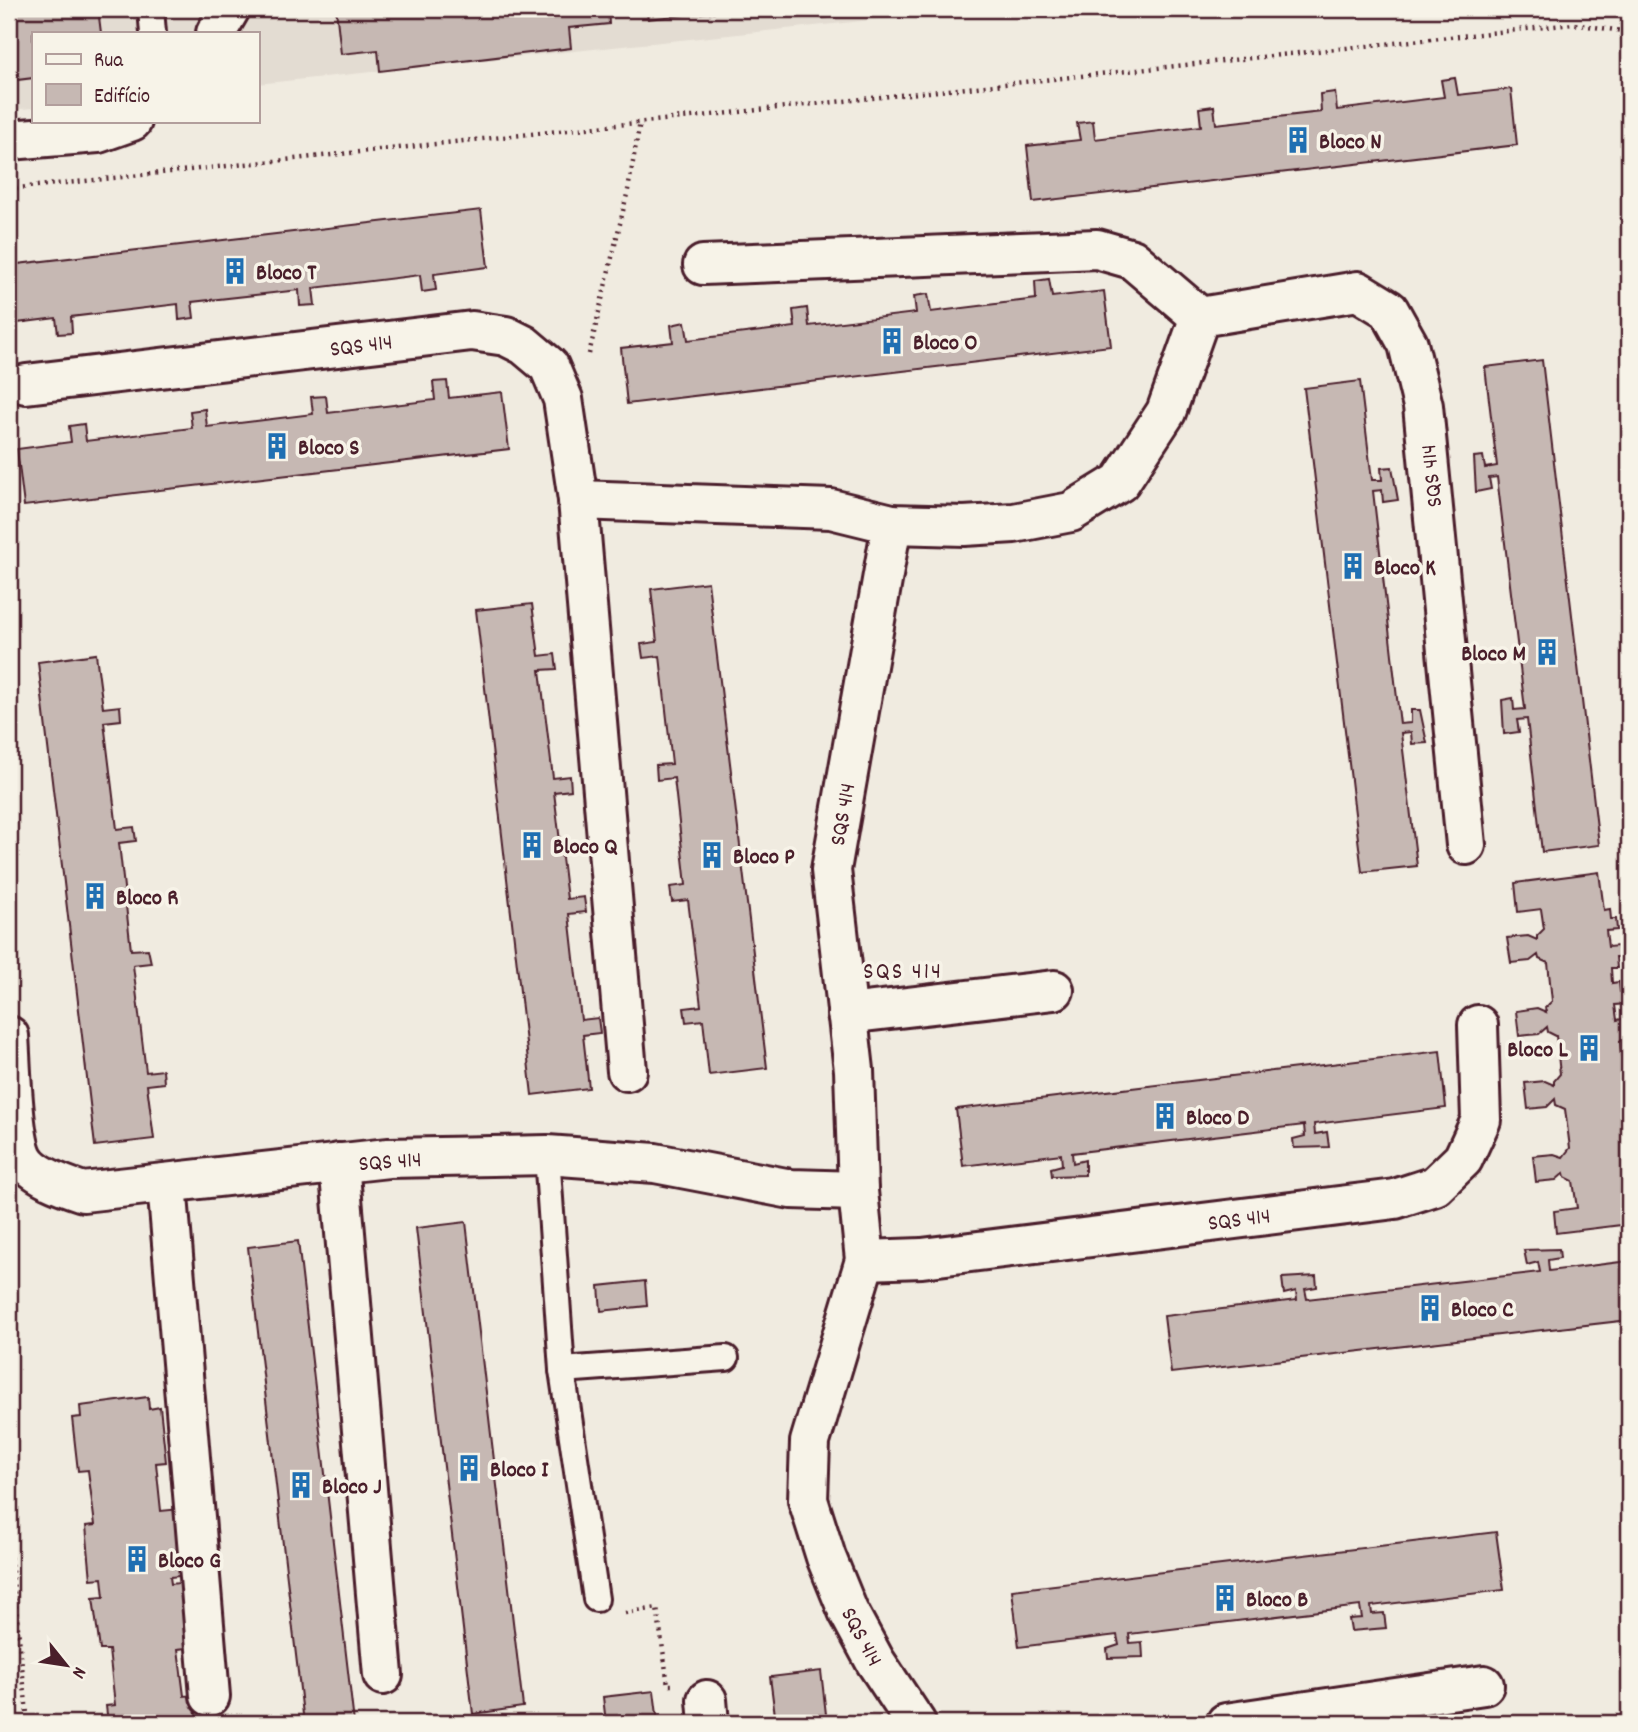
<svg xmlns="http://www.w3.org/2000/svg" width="1638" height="1732" font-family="Dekko,sans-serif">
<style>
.built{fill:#e3dcd2}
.building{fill:#c6b8b3;stroke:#4a1f2b;stroke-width:2}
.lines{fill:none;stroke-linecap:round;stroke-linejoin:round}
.service-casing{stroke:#4a1f2b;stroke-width:30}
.minor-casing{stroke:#4a1f2b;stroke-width:44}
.tertiary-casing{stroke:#4a1f2b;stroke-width:44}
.path{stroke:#4a1f2b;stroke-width:4.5;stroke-dasharray:2 5;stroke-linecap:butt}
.service{stroke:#f7f3e8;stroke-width:24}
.minor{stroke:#f7f3e8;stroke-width:38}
.tertiary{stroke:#f7f3e8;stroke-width:38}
.labels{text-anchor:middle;stroke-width:7;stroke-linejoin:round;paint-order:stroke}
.poi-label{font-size:23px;font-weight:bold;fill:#4a1f2b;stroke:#f7f3e8;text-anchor:start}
.street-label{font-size:23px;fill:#4a1f2b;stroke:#f7f3e8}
.neighbourhood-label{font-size:24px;letter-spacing:2px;fill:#4a1f2b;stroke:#f7f3e8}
</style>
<rect width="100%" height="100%" fill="#f0ebe0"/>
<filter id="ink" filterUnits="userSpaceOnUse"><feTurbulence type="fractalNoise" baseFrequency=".0143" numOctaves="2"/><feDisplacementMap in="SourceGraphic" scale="14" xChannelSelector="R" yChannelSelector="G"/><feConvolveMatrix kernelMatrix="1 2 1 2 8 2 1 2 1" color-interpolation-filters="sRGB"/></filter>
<g filter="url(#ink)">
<polygon class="built" points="9,9 978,9 257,84 257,33 33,33 33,108 9,110"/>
<g class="building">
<polygon points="9,9 98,9 101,33 33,33 33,78 9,81"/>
<polygon points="336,9 608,9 609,24 569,28 571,48 380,71 378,50 341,54"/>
<polygon points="646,9 741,9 648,19"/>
<polygon points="796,9 904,9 821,18 820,15 797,18"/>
<polygon points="1455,78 1458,95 1511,89 1517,145 1033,202 1027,146 1080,140 1077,123 1093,121 1095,139 1201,126 1199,108 1214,106 1216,124 1321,112 1320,94 1335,92 1337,110 1444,97 1441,80"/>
<polygon points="481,210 488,267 434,274 436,290 422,292 420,275 313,288 315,305 300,306 299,290 192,302 194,318 179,320 178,304 71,317 72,333 58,334 56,318 9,324 9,265"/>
<polygon points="1049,279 1052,297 1104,291 1111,346 627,404 621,348 673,342 671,325 685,322 688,340 795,327 793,310 807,308 809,326 916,313 914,296 928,294 931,312 1036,299 1035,281"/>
<polygon points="1542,360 1599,845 1542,852 1527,719 1517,720 1519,732 1504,734 1502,700 1513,698 1514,710 1525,709 1497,477 1489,478 1491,489 1476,492 1474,457 1483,456 1485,468 1497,466 1485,367"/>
<polygon points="447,381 449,398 502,392 509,449 24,506 17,449 71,442 69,426 84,424 86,441 192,428 190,411 205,409 207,427 313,414 311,397 326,396 328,413 435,400 433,382"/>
<polygon points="1360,381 1372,480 1382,480 1381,468 1392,467 1398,500 1383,502 1382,490 1373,491 1400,724 1411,723 1411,710 1420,710 1427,743 1412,744 1411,732 1401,733 1417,866 1362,872 1304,388"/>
<polygon points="708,582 767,1068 709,1075 703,1020 686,1022 684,1008 701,1006 688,900 672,902 670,887 686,885 674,778 657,780 656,765 672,764 660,656 643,658 641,644 657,642 651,589"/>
<polygon points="532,604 539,656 555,654 557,669 540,670 553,778 570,776 571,790 554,792 567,899 584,897 586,912 569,914 581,1020 598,1018 600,1033 583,1035 589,1088 532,1095 476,610"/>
<polygon points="96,654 103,708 120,706 121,720 104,722 117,829 134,827 136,841 119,843 131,950 148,949 151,963 133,965 146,1072 163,1070 164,1083 147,1085 154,1139 95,1146 38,662"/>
<polygon points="1599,872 1604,910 1610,909 1611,919 1616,919 1617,930 1606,931 1608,947 1618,946 1620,957 1616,957 1617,968 1611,968 1612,983 1619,982 1620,992 1625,992 1626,1004 1615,1005 1617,1020 1628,1018 1629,1030 1625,1030 1626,1040 1620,1041 1621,1056 1628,1055 1629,1064 1629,1076 1624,1077 1625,1092 1629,1091 1629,1224 1556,1233 1554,1211 1577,1208 1573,1181 1565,1177 1564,1173 1556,1180 1536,1182 1533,1156 1554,1154 1563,1157 1570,1148 1565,1109 1556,1105 1555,1099 1547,1107 1528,1109 1525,1083 1545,1081 1554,1085 1554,1081 1560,1074 1556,1036 1548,1032 1547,1027 1539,1034 1519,1036 1516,1011 1537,1008 1546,1012 1545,1008 1552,1001 1548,963 1539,959 1538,955 1530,961 1511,963 1507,938 1528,936 1537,940 1537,936 1544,929 1541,909 1518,912 1515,883"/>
<polygon points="1440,1051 1446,1108 1314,1124 1315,1134 1327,1132 1329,1147 1294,1148 1293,1139 1305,1136 1304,1125 1072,1153 1073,1163 1085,1160 1085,1175 1052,1176 1051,1168 1062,1165 1061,1154 963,1166 956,1109"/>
<polygon points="466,1222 523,1707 473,1714 416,1228"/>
<polygon points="298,1241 354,1723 304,1723 248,1247"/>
<polygon points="1559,1249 1560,1258 1548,1260 1549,1271 1629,1261 1629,1320 1171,1373 1164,1316 1297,1300 1296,1291 1284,1294 1282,1278 1316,1276 1317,1287 1305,1289 1307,1299 1540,1272 1538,1262 1527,1265 1524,1250"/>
<polygon points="645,1281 647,1306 601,1311 599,1286"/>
<polygon points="148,1397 149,1409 160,1407 166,1462 156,1463 161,1511 180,1509 187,1575 170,1577 171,1584 187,1582 195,1647 178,1649 184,1696 194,1695 197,1723 108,1723 106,1706 115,1705 109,1650 100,1650 93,1598 104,1597 102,1578 91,1579 86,1526 95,1525 88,1470 78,1471 72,1418 81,1417 80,1406"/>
<polygon points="1496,1532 1504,1590 1371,1606 1372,1614 1384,1613 1386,1628 1351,1631 1349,1619 1362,1618 1360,1606 1129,1634 1130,1643 1142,1642 1143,1657 1108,1658 1107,1649 1119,1645 1117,1635 1019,1647 1012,1590"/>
<polygon points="821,1671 827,1723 776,1723 770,1677"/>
<polygon points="654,1691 658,1723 606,1723 603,1697"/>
</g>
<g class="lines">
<defs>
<g id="service">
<polyline points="151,9 153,33"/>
<polyline points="547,1155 562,1370 596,1599"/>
<polyline points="562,1370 726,1358"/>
</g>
<g id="minor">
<polyline points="703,265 1097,249 1132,259 1200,317"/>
<polyline points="26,384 472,331 506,336 524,345 549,366 563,399 578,500 627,1071"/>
<polyline points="578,500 831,509 892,524 964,526 1014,523 1071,512 1120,482 1166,412 1200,317 1358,291 1389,310 1408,344 1423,406 1466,845"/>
<polyline points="892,524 831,870 854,1070 858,1191 865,1260 810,1442 808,1500 826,1557 848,1611 875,1661 916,1723"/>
<polyline points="847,1014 1054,990"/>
<path d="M 9,1036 C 11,1063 12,1135 23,1157 C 32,1175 65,1186 83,1192 L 388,1158 L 547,1155 L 655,1163 L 791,1189 L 858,1191"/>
<polyline points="339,1163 383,1675"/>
<polyline points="167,1184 210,1696"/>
<polyline points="865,1260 922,1258 1395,1199 1435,1186 1463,1159 1481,1120 1478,1025"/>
<polyline points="707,1700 709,1723"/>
<polyline points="1226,1723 1484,1685"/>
</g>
<g id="tertiary">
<polyline points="216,33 230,9"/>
<polyline points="9,140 98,133 132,121"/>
</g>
</defs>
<use href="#service" class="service-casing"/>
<use href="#minor" class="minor-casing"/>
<use href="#tertiary" class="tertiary-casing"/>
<g class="path">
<polyline points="9,189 1574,24 1629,32"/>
<polyline points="589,354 628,190 640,122"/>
<polyline points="9,1543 28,1723"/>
<polyline points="625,1613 657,1608 668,1685 672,1685"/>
</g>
<use href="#service" class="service"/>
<use href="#minor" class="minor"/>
<use href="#tertiary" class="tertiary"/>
</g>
</g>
<defs>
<symbol id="building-bare" viewBox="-9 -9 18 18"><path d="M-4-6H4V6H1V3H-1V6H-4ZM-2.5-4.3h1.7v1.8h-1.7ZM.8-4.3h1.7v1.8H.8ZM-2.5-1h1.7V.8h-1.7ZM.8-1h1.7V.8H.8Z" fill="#1f6fb2" stroke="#f7f3e8" stroke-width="2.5" paint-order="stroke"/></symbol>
</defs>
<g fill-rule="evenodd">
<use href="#building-bare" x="1279" y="121" width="38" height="38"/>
<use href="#building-bare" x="216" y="252" width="38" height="38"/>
<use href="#building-bare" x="873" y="322" width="38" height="38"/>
<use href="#building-bare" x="258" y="427" width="38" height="38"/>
<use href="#building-bare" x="1334" y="547" width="38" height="38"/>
<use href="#building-bare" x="1528" y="633" width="38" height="38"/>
<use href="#building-bare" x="513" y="826" width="38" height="38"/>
<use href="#building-bare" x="693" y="836" width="38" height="38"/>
<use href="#building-bare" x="76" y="877" width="38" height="38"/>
<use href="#building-bare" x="1570" y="1029" width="38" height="38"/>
<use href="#building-bare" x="1146" y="1097" width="38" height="38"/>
<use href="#building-bare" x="1411" y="1289" width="38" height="38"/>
<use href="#building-bare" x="450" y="1449" width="38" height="38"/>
<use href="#building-bare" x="282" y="1466" width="38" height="38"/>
<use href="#building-bare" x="118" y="1540" width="38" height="38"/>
<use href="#building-bare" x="1206" y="1579" width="38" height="38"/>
</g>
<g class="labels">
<g class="poi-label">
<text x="1319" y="148">Bloco N</text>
<text x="256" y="279">Bloco T</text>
<text x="913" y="349">Bloco O</text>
<text x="298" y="454">Bloco S</text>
<text x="1374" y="574">Bloco K</text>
<text x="1526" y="660" text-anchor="end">Bloco M</text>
<text x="553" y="853">Bloco Q</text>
<text x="733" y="863">Bloco P</text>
<text x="116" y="904">Bloco R</text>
<text x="1568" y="1056" text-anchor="end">Bloco L</text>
<text x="1186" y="1124">Bloco D</text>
<text x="1451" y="1316">Bloco C</text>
<text x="490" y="1476">Bloco I</text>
<text x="322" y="1493">Bloco J</text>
<text x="158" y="1567">Bloco G</text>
<text x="1246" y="1606">Bloco B</text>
</g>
<g class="street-label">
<text transform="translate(361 344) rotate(-7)" y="8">SQS 414</text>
<text transform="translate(1430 476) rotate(-96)" y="8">SQS 414</text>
<text transform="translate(841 814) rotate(-80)" y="8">SQS 414</text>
<text transform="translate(390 1160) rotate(-4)" y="8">SQS 414</text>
<text transform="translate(1239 1218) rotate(-7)" y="8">SQS 414</text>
<text transform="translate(863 1636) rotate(62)" y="8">SQS 414</text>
</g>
<g class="neighbourhood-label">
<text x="903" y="978">SQS 414</text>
</g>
</g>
<rect width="1638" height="1732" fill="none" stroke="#f7f3e8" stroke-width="35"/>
<rect x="18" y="18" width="1603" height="1697" fill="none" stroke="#4a1f2b" stroke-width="2.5" filter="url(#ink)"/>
<rect x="32" y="32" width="228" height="91" fill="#f7f3e8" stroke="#b29e9c" stroke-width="2"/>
<rect x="46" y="54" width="35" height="10" fill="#f7f3e8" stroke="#b29e9c" stroke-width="2"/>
<text x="94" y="66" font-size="21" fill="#4a1f2b">Rua</text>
<rect x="46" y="84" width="35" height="21" fill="#c6b8b3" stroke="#b29e9c" stroke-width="2"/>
<text x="94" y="102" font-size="21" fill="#4a1f2b">Edifício</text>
<g transform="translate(66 1665) rotate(120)" stroke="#f7f3e8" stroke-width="5" paint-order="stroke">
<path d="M0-5L12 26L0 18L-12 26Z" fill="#4a1f2b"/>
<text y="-10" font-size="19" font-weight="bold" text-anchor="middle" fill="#4a1f2b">N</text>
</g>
</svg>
